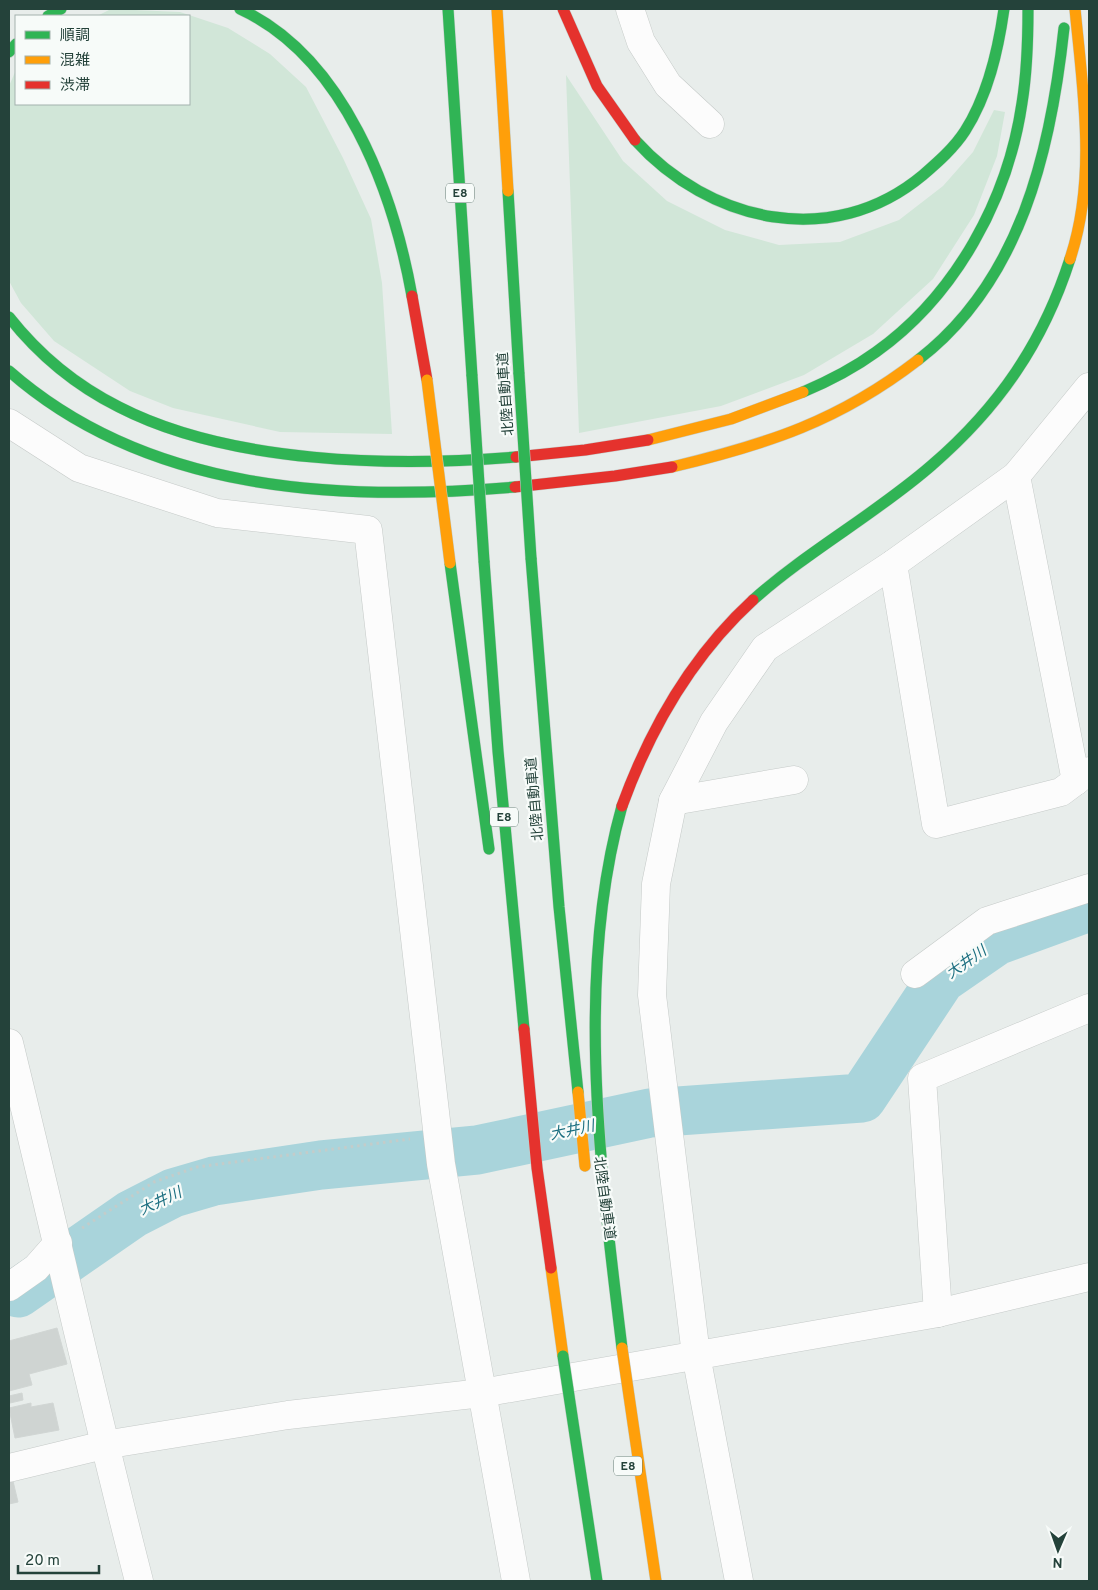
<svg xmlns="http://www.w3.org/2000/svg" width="1098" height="1590" font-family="Overpass,'Noto Sans JP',sans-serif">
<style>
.green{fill:#d1e6d8}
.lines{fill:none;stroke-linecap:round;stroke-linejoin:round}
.river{stroke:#a9d4db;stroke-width:49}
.building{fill:#cfd4d2;stroke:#d1d6d4}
.street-casing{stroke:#c5cac8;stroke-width:29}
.fast-casing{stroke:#c3ccc9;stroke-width:12}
.slow-casing{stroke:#c3ccc9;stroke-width:12}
.jam-casing{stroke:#c3ccc9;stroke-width:12}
.path{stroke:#c3ccca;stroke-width:3;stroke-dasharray:2.5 4;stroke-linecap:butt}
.street{stroke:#fcfcfc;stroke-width:28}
.fast{stroke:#30b455;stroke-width:11}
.slow{stroke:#ff9f0a;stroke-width:11}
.jam{stroke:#e5322d;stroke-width:11}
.fast-bridge-casing{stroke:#c3ccc9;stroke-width:12;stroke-linecap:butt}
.slow-bridge-casing{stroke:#c3ccc9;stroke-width:12;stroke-linecap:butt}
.fast-bridge{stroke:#30b455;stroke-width:11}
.slow-bridge{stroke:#ff9f0a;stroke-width:11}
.labels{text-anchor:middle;stroke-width:4.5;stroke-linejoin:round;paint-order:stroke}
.shield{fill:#f7fbf9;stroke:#637a73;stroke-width:1}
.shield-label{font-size:12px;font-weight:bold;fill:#24423a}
.street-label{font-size:14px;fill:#24423a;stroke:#f7fbf9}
.water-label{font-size:15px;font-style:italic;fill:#1c6f80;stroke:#f7fbf9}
</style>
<rect width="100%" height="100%" fill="#e8edeb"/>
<g class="green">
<polygon points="111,9 180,12 228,28 270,54 306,87 343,158 371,219 382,283 392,434 280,432 173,408 130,391 54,341 21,303 9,281 9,86 16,70 16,104 189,104 189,16 97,16"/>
<polygon points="566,75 623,161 667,201 725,230 779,245 840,242 899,220 943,186 973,152 994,110 1005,112 997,156 974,215 933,279 873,334 804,375 721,406 579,433"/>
</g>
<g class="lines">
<polyline class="river" points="18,1293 132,1214 173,1193 214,1181 321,1165 477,1150 650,1113 862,1098 941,979 996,941 1089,907"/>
</g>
<g class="building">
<polygon points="57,1328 67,1364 29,1374 32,1385 9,1391 9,1341"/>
<polygon points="22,1393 23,1400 10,1403 9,1396"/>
<polygon points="31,1403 31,1407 53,1403 59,1430 15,1438 9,1408"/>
<polygon points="12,1477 18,1502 9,1504 9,1478"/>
</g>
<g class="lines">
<defs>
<g id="street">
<polyline points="630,9 641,42 668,85 710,124"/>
<polyline points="9,423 79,468 217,513 368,530 441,1164 516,1581"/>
<polyline points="1016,476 1076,781"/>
<polyline points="893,564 936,824 1061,792 1089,771"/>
<polyline points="673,801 794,780"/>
<polyline points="915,974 987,921 1089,888"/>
<path d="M 9,1043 C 53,1222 93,1402 139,1581"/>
<polyline points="9,1287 36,1268 58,1243"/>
<polyline points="938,1313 922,1078 1089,1008"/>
<polyline points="9,1468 104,1445 288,1415 482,1393 938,1313 1089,1277"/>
<polyline points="739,1581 696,1355 652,995 656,884 673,801 714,722 765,648 893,564 1016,476 1089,387"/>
</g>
<g id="fast">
<path d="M 240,9 C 344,57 393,191 412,296"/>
<polyline points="448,9 472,376"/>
<polyline points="48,16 61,9"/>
<polyline points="9,52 16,44"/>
<path d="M 635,140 C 709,222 832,251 923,175 C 938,162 954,148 965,131 C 988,95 998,51 1004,9"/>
<polyline points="508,191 519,374"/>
<path d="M 9,317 C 39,355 75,385 119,407 C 230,464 394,467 516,457"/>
<path d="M 918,360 C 1021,281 1051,150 1064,28"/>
<path d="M 9,371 C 148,493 340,502 515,487"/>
<path d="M 803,392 C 829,381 854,368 876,352 C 956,295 1008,199 1022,103 C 1027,72 1028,41 1028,9"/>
<polyline points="531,558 559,907 578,1092"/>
<polyline points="484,561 498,751 524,1029"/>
<polyline points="450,563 489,849"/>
<path d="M 753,600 C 809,550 876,514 932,465 C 999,407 1043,343 1070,259"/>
<path d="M 622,806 C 574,977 601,1174 622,1348"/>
</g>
<g id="slow">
<polyline points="497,9 508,191"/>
<path d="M 1070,259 C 1097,178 1083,92 1075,9"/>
<polyline points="648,440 731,419 803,392"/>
<path d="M 672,467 C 768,444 839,421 918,360"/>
<polyline points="578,1092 585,1166"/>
<polyline points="551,1268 563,1356"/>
</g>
<g id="jam">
<polyline points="563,9 597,86 635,140"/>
<polyline points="412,296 427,380"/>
<polyline points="516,457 585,450 648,440"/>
<polyline points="515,487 615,476 672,467"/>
<path d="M 622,806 C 650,729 692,656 753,600"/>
<polyline points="524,1029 537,1168 551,1268"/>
</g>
</defs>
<use href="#street" class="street-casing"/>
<use href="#fast" class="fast-casing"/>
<use href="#slow" class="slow-casing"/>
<use href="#jam" class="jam-casing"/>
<polyline class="path" points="82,1228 154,1182 197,1167 410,1139"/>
<use href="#street" class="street"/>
<use href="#fast" class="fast"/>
<use href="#slow" class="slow"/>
<use href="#jam" class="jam"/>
<defs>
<g id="fast-bridge">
<polyline points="519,374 531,558"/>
<polyline points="472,376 484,561"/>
<polyline points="563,1356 597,1581"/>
</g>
<g id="slow-bridge">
<polyline points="427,380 450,563"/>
<polyline points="622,1348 656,1581"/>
</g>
</defs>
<use href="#fast-bridge" class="fast-bridge-casing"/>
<use href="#slow-bridge" class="slow-bridge-casing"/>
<use href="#fast-bridge" class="fast-bridge"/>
<use href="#slow-bridge" class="slow-bridge"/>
</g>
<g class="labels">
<g class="shield">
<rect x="446" y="183.5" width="28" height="19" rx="4"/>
<rect x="490" y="807.5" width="28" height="19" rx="4"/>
<rect x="614" y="1456.5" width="28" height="19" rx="4"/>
</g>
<g class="shield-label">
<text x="460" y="197">E8</text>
<text x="504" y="821">E8</text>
<text x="628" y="1470">E8</text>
</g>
<g class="street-label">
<text transform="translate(505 394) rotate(-94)" y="5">北陸自動車道</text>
<text transform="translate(534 799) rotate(-95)" y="5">北陸自動車道</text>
<text transform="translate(605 1198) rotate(82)" y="5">北陸自動車道</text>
</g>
<g class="water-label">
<text transform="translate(966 962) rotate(-35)" y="5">大井川</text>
<text transform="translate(572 1130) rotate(-12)" y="5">大井川</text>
<text transform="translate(160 1201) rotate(-25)" y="5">大井川</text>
</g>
</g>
<rect width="1098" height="1590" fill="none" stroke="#24423a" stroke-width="20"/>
<rect x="15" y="15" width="175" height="90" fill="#f7fbf9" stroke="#a3b1ad"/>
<rect x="25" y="31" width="25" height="8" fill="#30b455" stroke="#a3b1ad"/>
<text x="60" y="40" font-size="15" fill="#24423a">順調</text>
<rect x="25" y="56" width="25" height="8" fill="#ff9f0a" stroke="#a3b1ad"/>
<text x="60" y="65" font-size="15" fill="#24423a">混雑</text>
<rect x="25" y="81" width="25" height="8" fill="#e5322d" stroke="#a3b1ad"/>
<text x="60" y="90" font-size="15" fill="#24423a">渋滞</text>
<g transform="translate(1058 1550) rotate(182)" stroke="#f7fbf9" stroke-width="4" paint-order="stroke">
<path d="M0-4L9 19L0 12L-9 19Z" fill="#24423a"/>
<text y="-8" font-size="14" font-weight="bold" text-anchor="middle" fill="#24423a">N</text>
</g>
<path d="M18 1565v8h81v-8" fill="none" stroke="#24423a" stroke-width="2.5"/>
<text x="25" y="1565" font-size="15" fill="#24423a" stroke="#f7fbf9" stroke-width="4" paint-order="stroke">20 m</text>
</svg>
